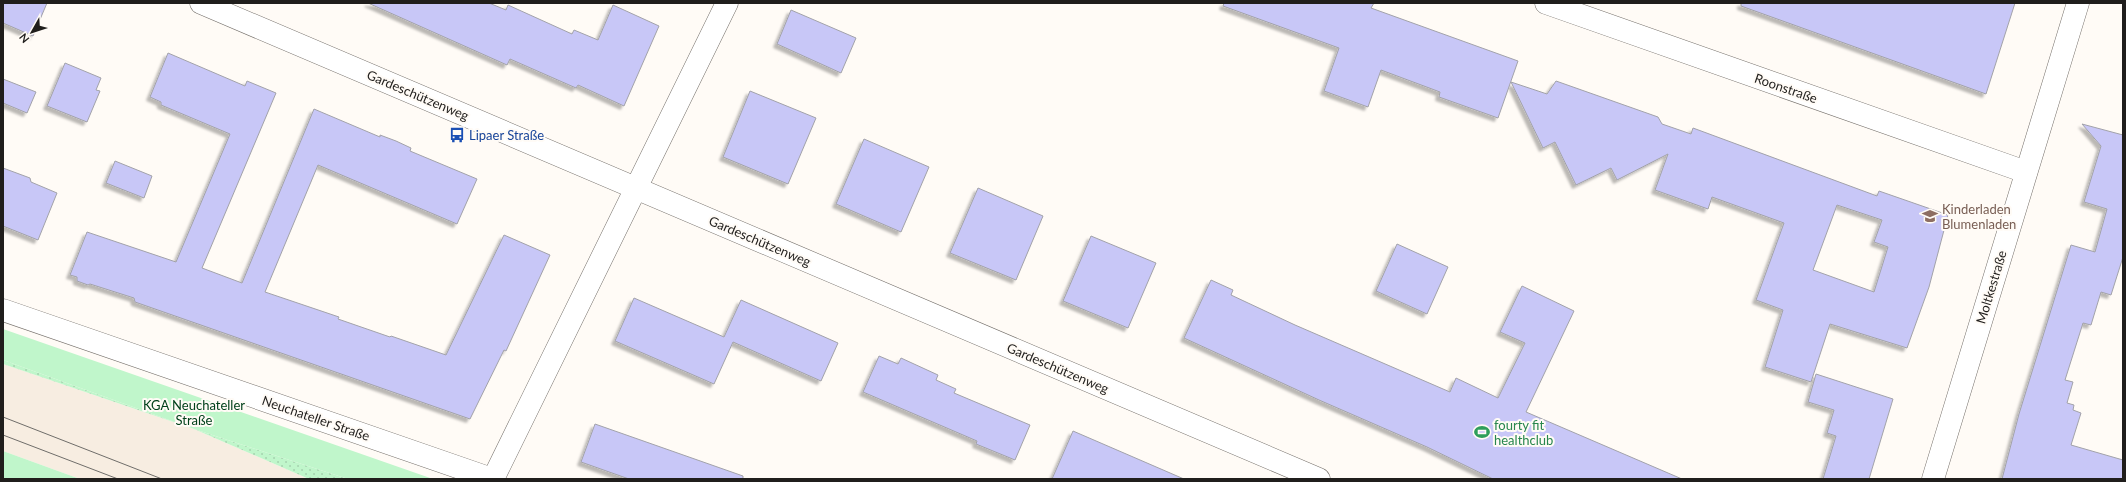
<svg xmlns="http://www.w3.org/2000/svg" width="2126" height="482" font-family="Lato,sans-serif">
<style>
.built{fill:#f7ede1}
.grass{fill:url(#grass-dots)}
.garden{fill:#c0f6cb}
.building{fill:#c8c7f7;stroke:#a2a2a9;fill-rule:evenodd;filter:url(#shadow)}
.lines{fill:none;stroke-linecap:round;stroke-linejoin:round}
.minor-casing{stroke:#75706b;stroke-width:23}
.minor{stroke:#fff;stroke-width:22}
.tram{stroke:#6f6d6a;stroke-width:1}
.labels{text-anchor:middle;stroke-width:4;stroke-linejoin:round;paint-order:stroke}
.street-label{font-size:13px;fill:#201e1c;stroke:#fffbf6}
.transit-label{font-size:13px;fill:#164399;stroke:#fffbf6;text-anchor:start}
.education-label{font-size:13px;fill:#785e54;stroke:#fffbf6;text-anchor:start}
.park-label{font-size:13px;fill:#00401a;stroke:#fffbf6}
.leisure-label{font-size:13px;fill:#27864d;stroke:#fffbf6;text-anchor:start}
</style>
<defs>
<pattern id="grass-dots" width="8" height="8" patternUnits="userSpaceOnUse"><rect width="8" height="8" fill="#c0f6cb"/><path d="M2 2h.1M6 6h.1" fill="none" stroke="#a5d2ae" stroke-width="1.8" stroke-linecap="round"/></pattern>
<filter id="shadow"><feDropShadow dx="-3.5" dy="3.5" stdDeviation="1" flood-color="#0004"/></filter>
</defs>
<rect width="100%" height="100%" fill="#fffbf6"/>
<polygon class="built" points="3,364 194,429 309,479 80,479 3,451"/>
<polygon class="grass" points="3,360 194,429 348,479 309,479 194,429 3,364"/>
<g class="garden">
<polygon points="3,329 433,479 348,479 194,429 3,360"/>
<polygon points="3,451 80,479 3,479"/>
</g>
<g class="building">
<polygon points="3,3 47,3 33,36 3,23"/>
<polygon points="368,3 489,3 506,10 508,5 572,34 574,30 598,40 613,5 659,26 624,106 578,85 576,88 510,59 507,65"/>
<polygon points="1224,3 1374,3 1371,8 1518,61 1498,118 1439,97 1440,92 1381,70 1368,107 1324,91 1339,48 1223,6"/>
<polygon points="1741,3 2015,3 1986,94 1741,6"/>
<polygon points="791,10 856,38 841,73 777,44"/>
<polygon points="168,53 245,86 247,81 276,93 202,268 242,283 314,109 380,137 380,135 396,141 411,148 410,151 477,179 457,224 318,165 265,292 339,317 338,319 390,337 391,336 446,355 504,235 550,255 506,351 504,350 470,419 135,302 134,298 90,284 88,285 77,281 77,277 70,275 87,232 176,262 230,134 161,105 161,102 150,97"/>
<polygon points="65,63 101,78 96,90 100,91 87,122 47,106"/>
<polygon points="3,79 36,92 27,113 3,103"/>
<path d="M 1556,81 L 1658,117 L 1662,124 L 1691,134 L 1693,128 L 1877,196 L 1879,191 L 1948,215 L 1929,287 L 1907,348 L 1830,324 L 1811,382 L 1765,367 L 1783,310 L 1756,300 L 1784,223 L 1712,197 L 1708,209 L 1655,190 L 1668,154 L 1617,180 L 1611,168 L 1576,185 L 1555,142 L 1543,148 L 1511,82 L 1547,94 ZM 1837,205 L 1882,220 L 1874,242 L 1888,247 L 1874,292 L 1813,270 Z"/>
<polygon points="750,91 816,118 788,184 723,157"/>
<polygon points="2082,124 2123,135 2123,257 2111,295 2101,292 2091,325 2083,323 2065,380 2073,382 2067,403 2074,405 2073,410 2081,413 2071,445 2123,460 2123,479 2002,479 2019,414 2071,245 2095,252 2107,209 2084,202 2101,146"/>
<polygon points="864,139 929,167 901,232 836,204"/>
<polygon points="115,161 152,176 144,198 106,183"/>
<polygon points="3,168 30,178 31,182 57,193 38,240 3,226"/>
<polygon points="978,188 1043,216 1016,280 950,253"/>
<polygon points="1091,236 1156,263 1128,328 1063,301"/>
<polygon points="1397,244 1448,267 1427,314 1376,291"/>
<polygon points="1211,280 1233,290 1231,295 1295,325 1450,392 1456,378 1498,398 1525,343 1500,332 1522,286 1574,311 1526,412 1682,479 1493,479 1427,447 1319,400 1184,338"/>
<polygon points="634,298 724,337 741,300 838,343 821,381 733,342 714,384 615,341"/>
<polygon points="879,356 898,364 901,358 938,375 936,380 956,389 954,393 1030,425 1015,460 976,444 977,441 863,392"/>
<polygon points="1816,374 1893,399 1869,479 1823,479 1836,436 1827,433 1834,410 1808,402"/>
<polygon points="595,424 743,476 743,479 629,479 581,462"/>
<polygon points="1073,431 1184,479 1052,479"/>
</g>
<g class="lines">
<defs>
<g id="minor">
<polyline points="201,3 1319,479"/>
<polyline points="1546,3 2026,172"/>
<polyline points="3,310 492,479"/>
<polyline points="493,479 727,3"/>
<polyline points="1933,479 2078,3"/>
</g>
</defs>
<use href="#minor" class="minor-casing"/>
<use href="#minor" class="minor"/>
<g class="tram">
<polyline points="3,417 162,479"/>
<polyline points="3,435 118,479"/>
</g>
</g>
<defs>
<symbol id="bus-bare" viewBox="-9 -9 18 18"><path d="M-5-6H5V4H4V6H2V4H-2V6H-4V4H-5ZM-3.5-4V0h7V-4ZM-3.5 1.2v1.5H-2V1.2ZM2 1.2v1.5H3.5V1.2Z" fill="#1a4fb4" stroke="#fffbf6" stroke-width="2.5" paint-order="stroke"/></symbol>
<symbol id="school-bare" viewBox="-9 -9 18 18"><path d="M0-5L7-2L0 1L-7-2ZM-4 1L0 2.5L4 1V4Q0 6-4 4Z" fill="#8d6e63" stroke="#fffbf6" stroke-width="2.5" paint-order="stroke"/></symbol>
<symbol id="stadium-bare" viewBox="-9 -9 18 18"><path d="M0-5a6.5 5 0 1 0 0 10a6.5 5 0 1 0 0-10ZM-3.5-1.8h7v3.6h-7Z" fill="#2e9e5b" stroke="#fffbf6" stroke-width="2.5" paint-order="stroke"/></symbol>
</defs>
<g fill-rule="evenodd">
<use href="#bus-bare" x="446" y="124" width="22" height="22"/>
<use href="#school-bare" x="1919" y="205" width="22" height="22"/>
<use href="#stadium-bare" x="1471" y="421" width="22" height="22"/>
</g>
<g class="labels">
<g class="street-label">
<text transform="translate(1786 88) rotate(19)" y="5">Roonstraße</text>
<text transform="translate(418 95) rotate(23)" y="5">Gardeschützenweg</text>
<text transform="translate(760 241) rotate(23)" y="5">Gardeschützenweg</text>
<text transform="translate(1991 287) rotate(-73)" y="5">Moltkestraße</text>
<text transform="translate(1058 368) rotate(23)" y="5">Gardeschützenweg</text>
<text transform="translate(316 418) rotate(19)" y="5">Neuchateller Straße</text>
</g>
<g class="transit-label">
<text x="469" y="140">Lipaer Straße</text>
</g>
<g class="education-label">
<text x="1942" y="214">Kinderladen<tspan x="1942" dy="15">Blumenladen</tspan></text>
</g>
<g class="park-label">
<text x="194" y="410">KGA Neuchateller<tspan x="194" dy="15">Straße</tspan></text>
</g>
<g class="leisure-label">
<text x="1494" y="430">fourty fit<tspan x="1494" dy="15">healthclub</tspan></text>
</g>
</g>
<rect width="2126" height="482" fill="none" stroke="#201e1c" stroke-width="8"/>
<g transform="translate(32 32) rotate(231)" stroke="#fffbf6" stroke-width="3" paint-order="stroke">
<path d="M0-3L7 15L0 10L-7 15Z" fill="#201e1c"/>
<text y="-6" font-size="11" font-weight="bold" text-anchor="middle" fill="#201e1c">N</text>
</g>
</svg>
